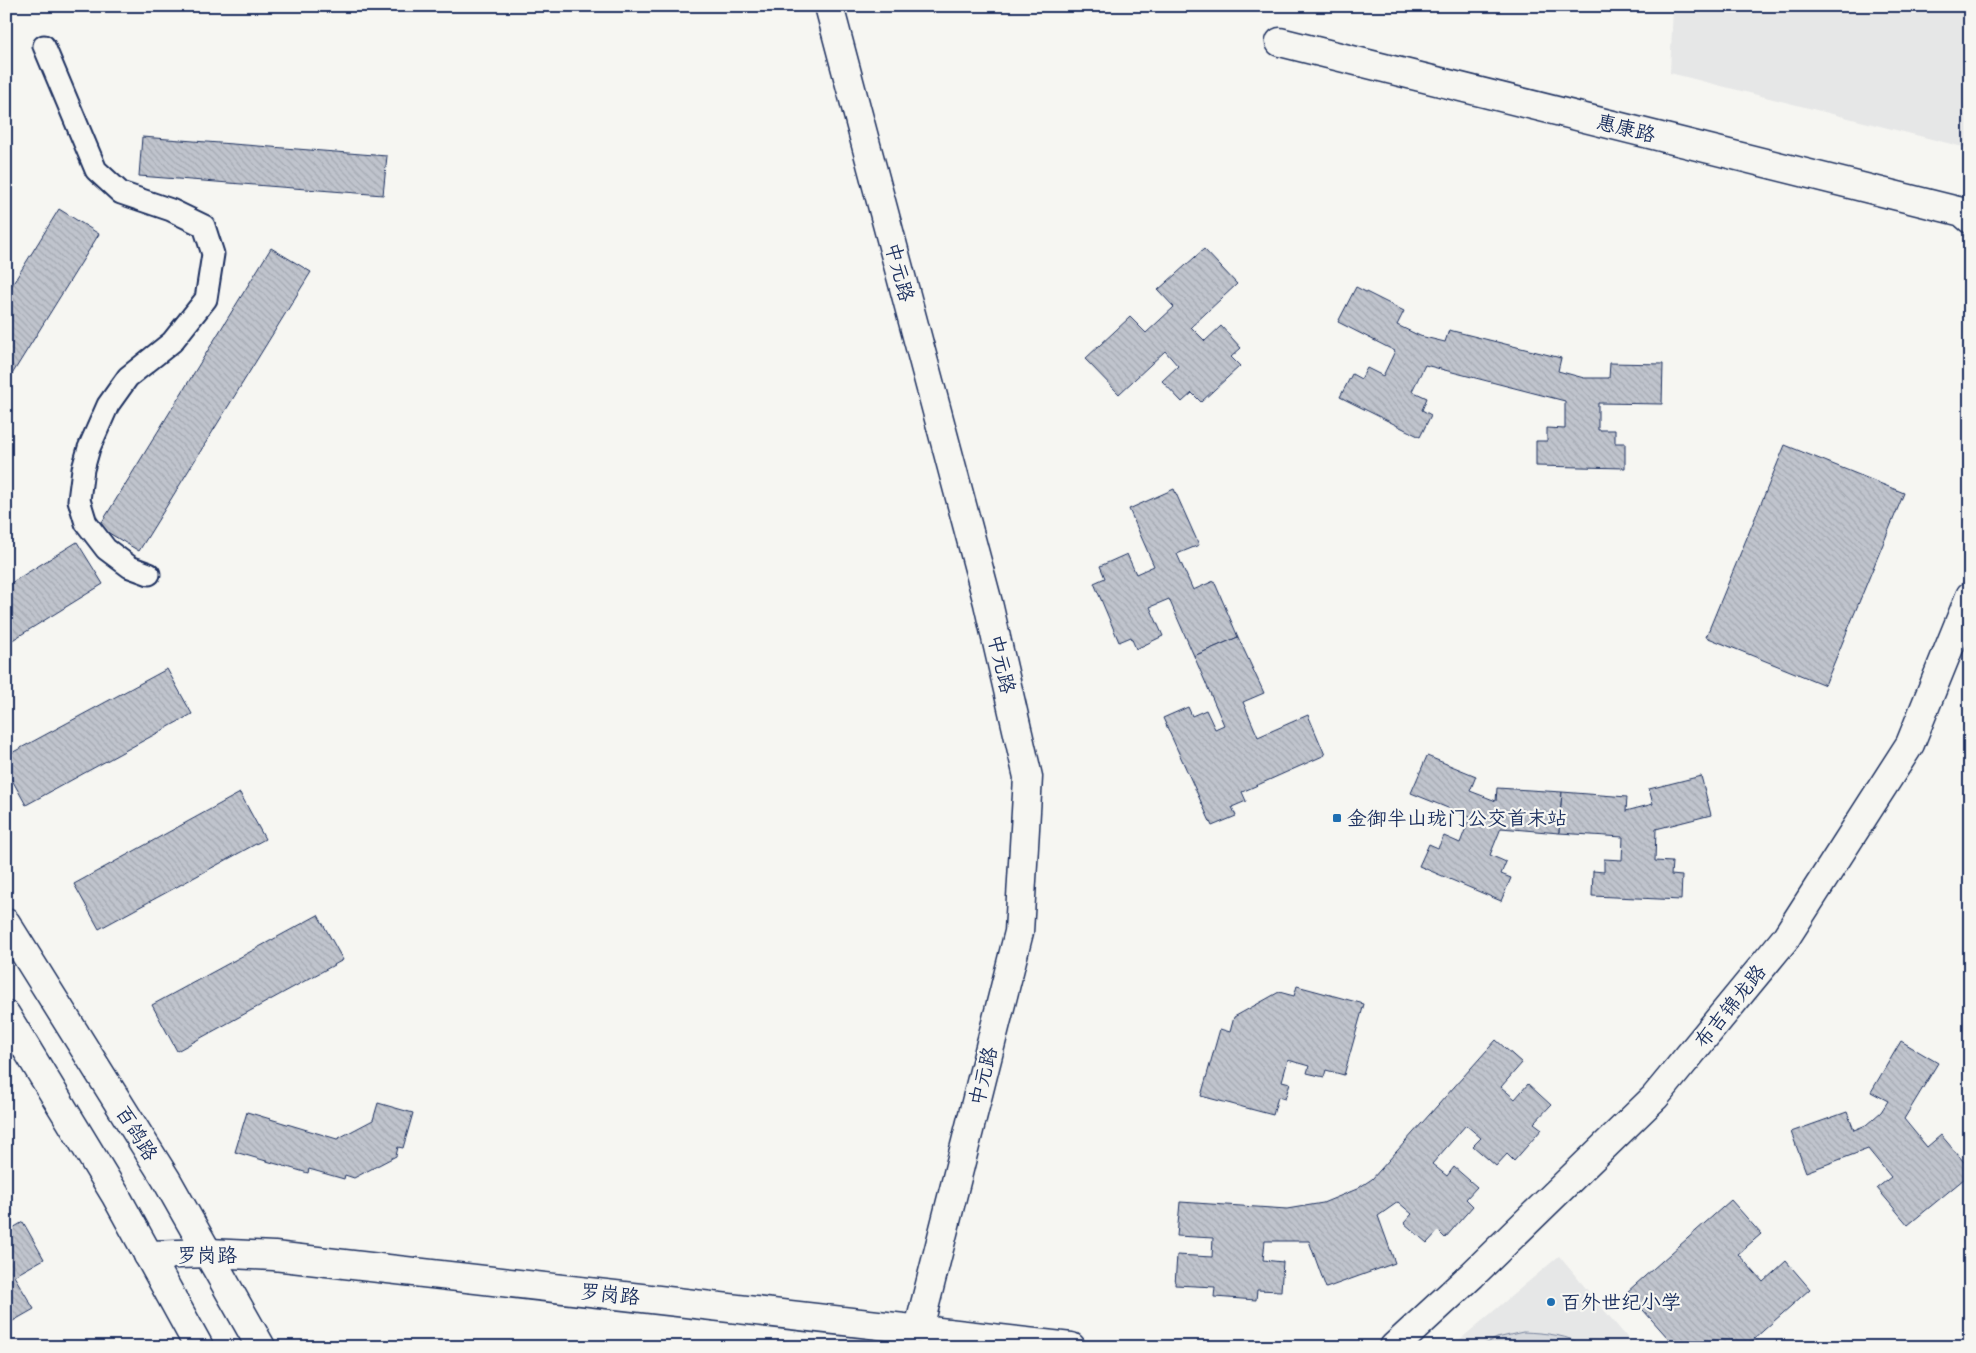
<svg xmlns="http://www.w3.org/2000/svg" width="1976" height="1353" font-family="'Indie Flower','LXGW WenKai TC',sans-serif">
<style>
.built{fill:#e6e7e7}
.green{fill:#d6d9dd;stroke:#78849e}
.building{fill:url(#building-back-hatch);stroke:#1b2f5e}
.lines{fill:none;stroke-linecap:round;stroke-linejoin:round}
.pedestrian-casing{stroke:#1b2f5e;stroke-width:25}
.minor-casing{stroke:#1b2f5e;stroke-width:31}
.tertiary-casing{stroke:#1b2f5e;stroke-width:31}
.pedestrian{stroke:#f6f6f2;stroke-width:21}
.minor{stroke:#f6f6f2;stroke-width:28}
.tertiary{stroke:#f6f6f2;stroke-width:28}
.poi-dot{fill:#1f6fb2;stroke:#f6f6f2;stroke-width:2}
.labels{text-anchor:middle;stroke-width:4.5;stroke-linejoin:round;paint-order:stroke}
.street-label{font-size:20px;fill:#1b2f5e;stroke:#f6f6f2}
.poi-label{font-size:20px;fill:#1b2f5e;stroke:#f6f6f2;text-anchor:start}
</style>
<defs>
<pattern id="building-back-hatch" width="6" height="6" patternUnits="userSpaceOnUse" patternTransform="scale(1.25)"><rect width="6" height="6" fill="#c0c4cd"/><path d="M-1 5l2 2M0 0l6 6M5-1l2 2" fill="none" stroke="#a4a9b2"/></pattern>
</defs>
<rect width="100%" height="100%" fill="#f6f6f2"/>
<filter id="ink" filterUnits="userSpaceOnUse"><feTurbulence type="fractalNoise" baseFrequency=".02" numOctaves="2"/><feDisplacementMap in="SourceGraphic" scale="10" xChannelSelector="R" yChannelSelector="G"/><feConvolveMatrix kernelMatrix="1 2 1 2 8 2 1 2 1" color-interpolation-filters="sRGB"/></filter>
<g filter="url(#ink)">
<g class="built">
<polygon points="1673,6 1970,6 1970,146 1967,148 1670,73"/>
<polygon points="1559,1256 1635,1347 1451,1347"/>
</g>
<path class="green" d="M 1523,1332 C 1547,1333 1567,1335 1588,1347 L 1479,1347 L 1497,1338 Z"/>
<g class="building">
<polygon points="142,137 387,156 383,195 139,176"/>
<polygon points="59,209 99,234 6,384 6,295"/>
<polygon points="271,248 311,272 139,551 99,527"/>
<polygon points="1204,249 1237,284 1191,327 1205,341 1221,326 1241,348 1231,357 1240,366 1201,402 1192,393 1182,402 1162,381 1178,366 1165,351 1119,394 1085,359 1130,317 1146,333 1174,307 1158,290"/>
<polygon points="1356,287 1404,311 1397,325 1420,336 1445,342 1449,330 1561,358 1558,371 1584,378 1609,378 1610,363 1663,364 1662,404 1598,403 1598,430 1615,430 1615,443 1625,443 1625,468 1536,466 1536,441 1547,441 1547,428 1565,429 1565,401 1425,365 1412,391 1427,398 1422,410 1431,415 1420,437 1340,397 1352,374 1361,379 1367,368 1383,376 1395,351 1338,322"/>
<polygon points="1785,445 1904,493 1825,685 1706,637"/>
<polygon points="1174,489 1199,545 1177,554 1193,590 1214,581 1238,637 1194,656 1169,599 1150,607 1163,636 1136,649 1131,637 1119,642 1094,583 1105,578 1100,566 1127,554 1136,574 1154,566 1129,509"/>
<polygon points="77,542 103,584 6,644 6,586"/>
<polygon points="1238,637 1264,693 1243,702 1258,737 1308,715 1325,755 1242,792 1246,801 1232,807 1236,816 1212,826 1163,718 1188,707 1192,716 1206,710 1215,729 1224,725 1194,656"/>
<polygon points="167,669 192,714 26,805 6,769 6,756"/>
<polygon points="1427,756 1476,776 1470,791 1496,801 1497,788 1562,792 1559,833 1501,828 1490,855 1506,862 1501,874 1511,878 1501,901 1419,866 1429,844 1438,848 1444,836 1460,843 1470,817 1411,793"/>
<polygon points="1701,776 1711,815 1656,829 1655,861 1672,862 1671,875 1682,876 1681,900 1592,896 1593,871 1604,872 1604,859 1622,860 1623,837 1559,833 1562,792 1627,797 1626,811 1653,804 1649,789"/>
<polygon points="240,793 265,839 99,929 74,884"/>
<polygon points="318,915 343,960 177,1051 152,1005"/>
<polygon points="1297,986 1364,1004 1344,1075 1326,1070 1324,1077 1307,1073 1309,1066 1288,1060 1282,1081 1290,1083 1285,1099 1278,1097 1273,1115 1201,1096 1220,1029 1230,1032 1234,1017 1279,992 1294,996"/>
<polygon points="1496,1040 1522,1063 1501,1087 1515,1099 1528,1084 1551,1105 1534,1123 1542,1129 1514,1161 1507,1154 1496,1166 1473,1146 1481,1138 1466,1125 1432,1164 1447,1176 1454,1167 1477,1187 1466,1199 1473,1206 1445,1238 1438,1231 1427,1243 1404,1223 1412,1214 1398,1202 1378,1216 1395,1263 1326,1288 1309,1241 1265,1241 1263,1260 1283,1262 1281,1291 1257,1290 1256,1300 1214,1297 1215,1287 1175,1285 1177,1255 1212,1257 1213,1238 1177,1236 1180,1202 1287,1209 1323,1203 1357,1189 1372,1179"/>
<polygon points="1901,1041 1938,1063 1904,1119 1927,1147 1941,1135 1970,1169 1970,1174 1908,1225 1877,1188 1891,1177 1868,1149 1806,1172 1791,1132 1847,1112 1854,1130 1866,1125 1881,1112 1888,1101 1871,1092"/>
<polygon points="378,1103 413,1113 403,1148 398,1147 396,1156 354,1178 345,1175 344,1179 309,1169 308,1173 235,1152 247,1112 337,1139 373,1120"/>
<polygon points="1731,1200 1761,1234 1738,1254 1763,1282 1786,1261 1810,1289 1745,1347 1676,1347 1627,1292"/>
<polygon points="23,1222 44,1259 14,1276 34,1309 6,1325 6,1232"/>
</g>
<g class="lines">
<defs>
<polyline id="pedestrian" points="44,46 96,170 121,193 171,210 204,226 213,254 206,299 172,342 128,377 108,405 89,448 83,469 79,500 86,523 106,549 130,567 149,574"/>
<polyline id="minor" points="1280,42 1962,212 1970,219"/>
<g id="tertiary">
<polyline points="829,6 988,603 1028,777 1019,932 919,1328"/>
<polyline points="6,923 166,1179 261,1347"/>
<polyline points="6,1015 116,1196 199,1347"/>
<polyline points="148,1255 209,1253 274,1256 1071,1347"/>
<polyline points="1394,1347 1472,1275 1655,1097 1785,939 1910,744 1970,596"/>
</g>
</defs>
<use href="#pedestrian" class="pedestrian-casing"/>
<use href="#minor" class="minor-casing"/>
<use href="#tertiary" class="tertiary-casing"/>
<use href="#pedestrian" class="pedestrian"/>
<use href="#minor" class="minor"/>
<use href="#tertiary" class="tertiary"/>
</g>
</g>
<g class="poi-dot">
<rect x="1332" y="813" width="10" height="10" rx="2.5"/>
<circle cx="1551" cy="1302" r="5"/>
</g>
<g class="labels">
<g class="street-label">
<text transform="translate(1626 128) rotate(14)" y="7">惠康路</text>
<text transform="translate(900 272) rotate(75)" y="7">中元路</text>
<text transform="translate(1002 664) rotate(77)" y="7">中元路</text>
<text transform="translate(1730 1006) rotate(-51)" y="7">布吉锦龙路</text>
<text transform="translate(983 1076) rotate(-76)" y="7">中元路</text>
<text transform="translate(137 1133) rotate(58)" y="7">百鸽路</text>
<text x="207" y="1262">罗岗路</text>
<text transform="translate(610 1294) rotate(6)" y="7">罗岗路</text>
</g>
<g class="poi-label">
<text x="1347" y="825">金御半山珑门公交首末站</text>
<text x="1561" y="1309">百外世纪小学</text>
</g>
</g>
<rect width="1976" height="1353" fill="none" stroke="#f6f6f2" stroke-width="25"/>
<rect x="12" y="12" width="1951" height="1328" fill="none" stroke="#1b2f5e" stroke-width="2" filter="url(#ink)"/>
</svg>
